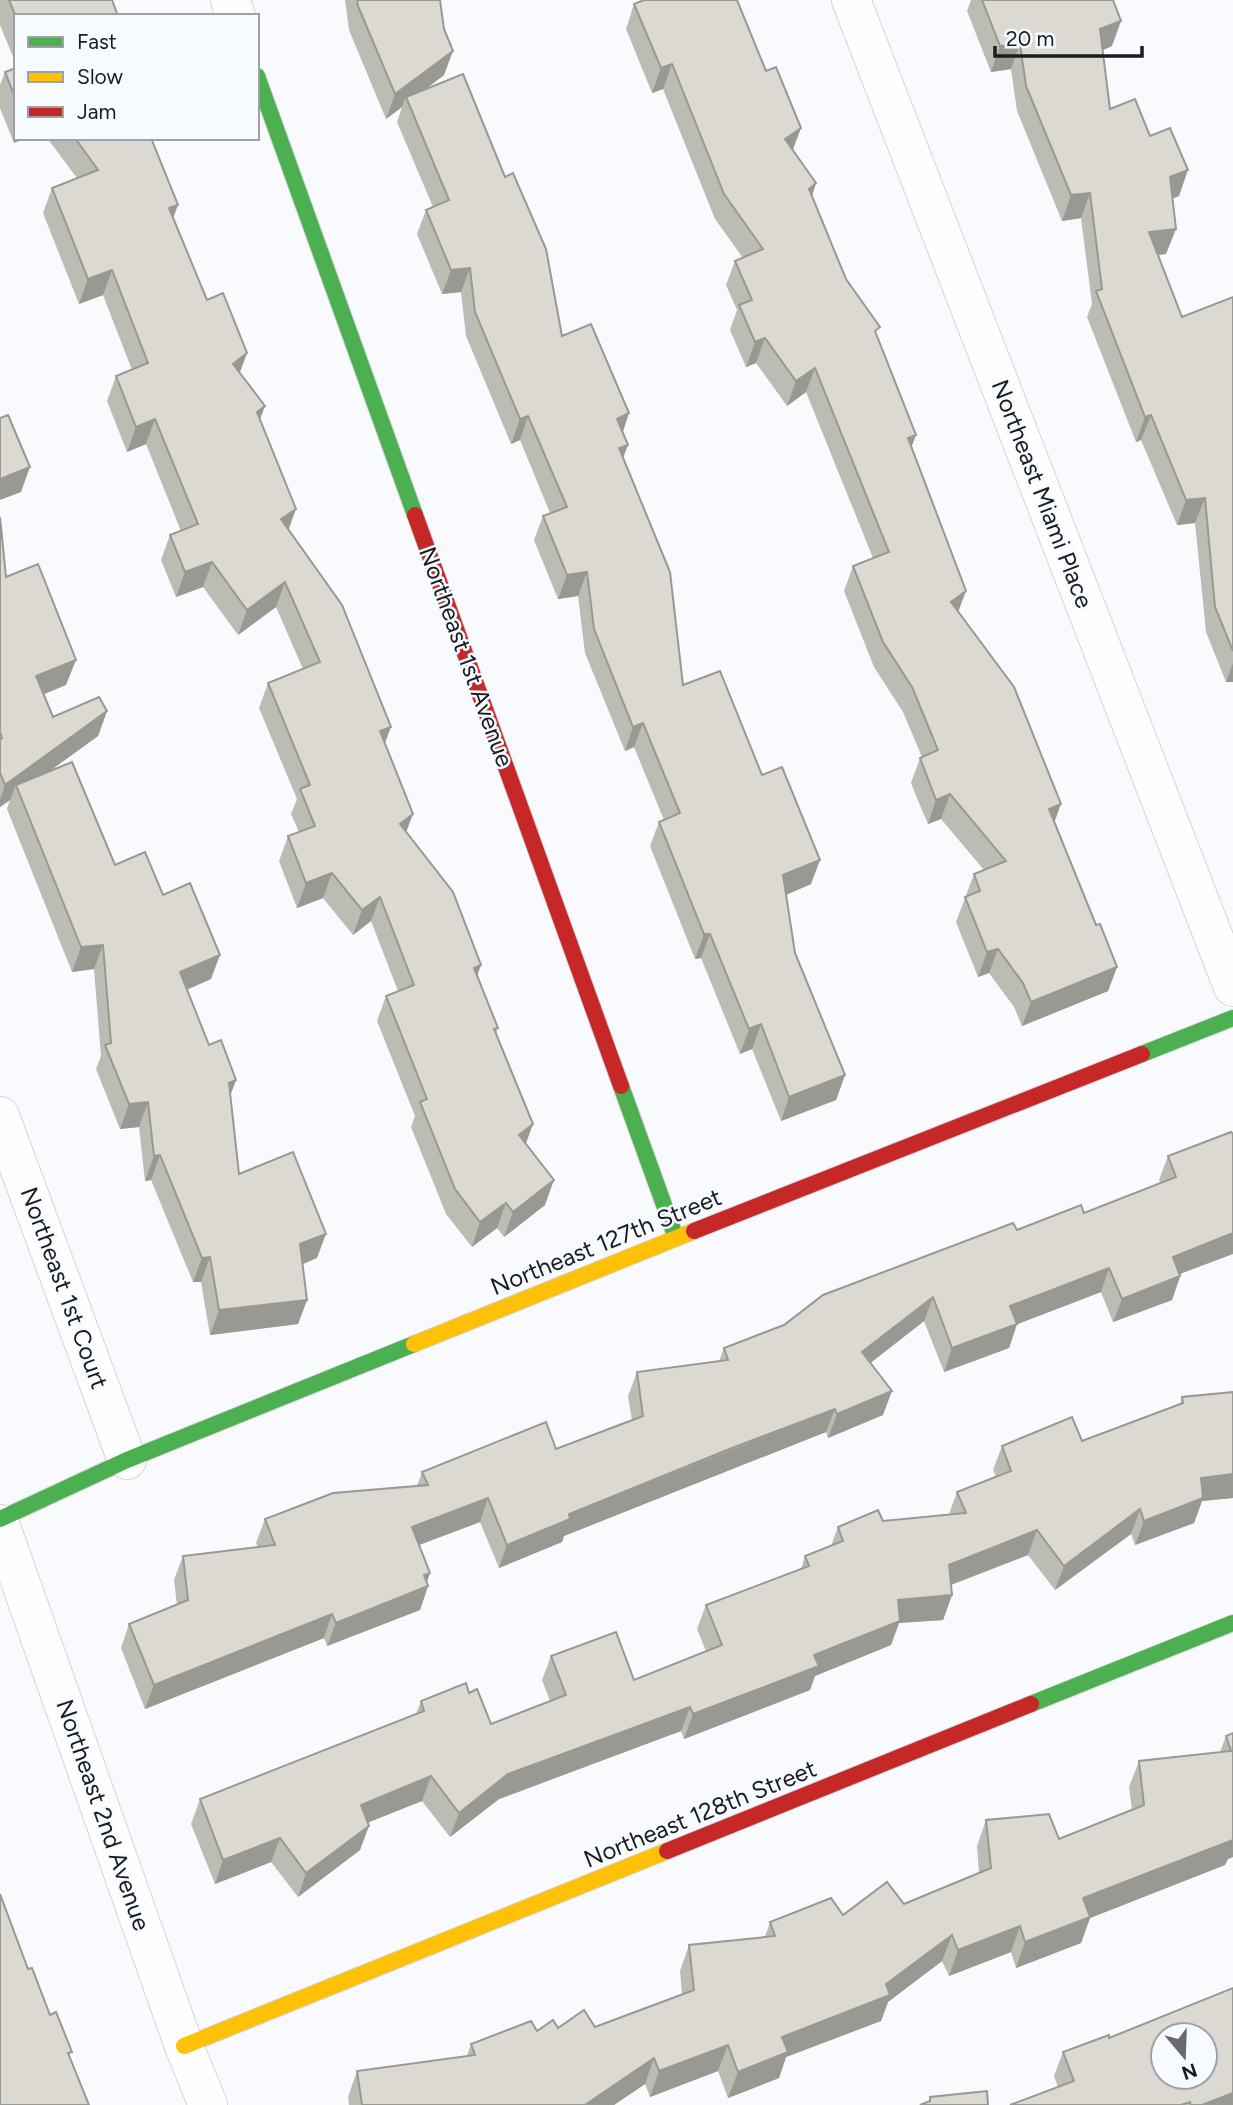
<svg xmlns="http://www.w3.org/2000/svg" width="1233" height="2105" font-family="Figtree,sans-serif">
<style>
.lines{fill:none;stroke-linecap:round;stroke-linejoin:round}
.street-casing{stroke:#d4d6d9;stroke-width:40}
.fast-casing{stroke:#d4d6d9;stroke-width:18}
.slow-casing{stroke:#d4d6d9;stroke-width:18}
.jam-casing{stroke:#d4d6d9;stroke-width:18}
.street{stroke:#fefeff;stroke-width:38}
.fast{stroke:#4caf50;stroke-width:16}
.slow{stroke:#ffc107;stroke-width:16}
.jam{stroke:#c62828;stroke-width:16}
.wall{fill:#bcbbb4}
.shaded-wall{fill:#999892}
.building{fill:#dbd9d1;stroke:#999892;stroke-width:2;fill-rule:evenodd}
.labels{text-anchor:middle;stroke-width:5;stroke-linejoin:round;paint-order:stroke}
.street-label{font-size:24px;fill:#1a1d20;stroke:#f7fafe}
</style>
<rect width="100%" height="100%" fill="#f8fafd"/>
<g class="lines">
<defs>
<g id="street">
<polyline points="230,0 236,16"/>
<polyline points="851,0 1233,987"/>
<polyline points="0,1116 127,1460"/>
<polyline points="0,1524 184,2046 208,2105"/>
</g>
<g id="fast">
<polyline points="257,76 415,515"/>
<polyline points="1142,1054 1233,1018"/>
<polyline points="621,1086 676,1238"/>
<polyline points="0,1519 127,1460 414,1344"/>
<polyline points="1031,1704 1233,1623"/>
</g>
<g id="slow">
<polyline points="414,1344 694,1231"/>
<polyline points="184,2046 667,1851"/>
</g>
<g id="jam">
<polyline points="415,515 621,1086"/>
<polyline points="694,1231 1142,1054"/>
<polyline points="667,1851 1031,1704"/>
</g>
</defs>
<use href="#street" class="street-casing"/>
<use href="#fast" class="fast-casing"/>
<use href="#slow" class="slow-casing"/>
<use href="#jam" class="jam-casing"/>
<use href="#street" class="street"/>
<use href="#fast" class="fast"/>
<use href="#slow" class="slow"/>
<use href="#jam" class="jam"/>
</g>
<g class="wall">
<polygon points="0,0 112,0 16,16 16,64 0,25"/>
<polygon points="345,0 440,0 444,75 425,89 562,336 623,432 623,458 683,685 762,775 811,884 786,895 795,953 845,1075 836,1100 781,1121 752,1049 740,1054 701,958 695,959 650,846 659,822 664,820 634,747 625,751 585,653 578,596 558,599 534,540 543,516 550,513 520,440 511,444 466,336 461,292 442,294 417,234 426,210 433,207 397,122 402,107 386,119 349,30"/>
<polygon points="971,0 1113,0 1112,46 1103,50 1110,109 1150,136 1179,196 1172,198 1166,254 1158,255 1182,317 1233,297 1233,682 1226,682 1206,632 1195,523 1177,525 1141,440 1136,442 1087,317 1092,304 1081,218 1062,221 1017,111 1011,69 991,72 967,11"/>
<polygon points="634,4 793,150 816,183 812,196 846,279 877,336 912,447 958,612 1055,823 1096,925 1117,967 1108,991 1022,1026 1014,1007 989,973 978,977 956,922 974,874 984,870 941,819 928,824 919,803 911,783 920,758 922,757 903,712 874,667 844,591 853,566 873,558 806,392 787,406 756,363 746,367 730,330 737,310 726,285 735,261 743,258 715,219 663,89 652,93 626,29"/>
<polygon points="16,68 16,138 26,138 14,143 0,108 0,85 5,72"/>
<polygon points="47,138 151,138 173,218 207,300 247,353 240,372 260,420 289,530 385,744 406,832 478,976 498,1028 496,1034 526,1144 545,1205 504,1237 497,1228 472,1247 446,1214 411,1127 415,1116 377,1021 386,996 398,991 371,921 353,935 323,898 297,908 279,861 288,836 299,832 291,814 297,799 259,708 268,683 303,669 276,607 238,635 203,587 176,597 161,560 170,535 181,531 146,444 127,452 107,401 116,376 132,370 103,295 79,304 43,213 52,188 77,178"/>
<polygon points="0,517 6,577 66,685 44,694 53,717 107,711 98,736 50,771 115,865 163,895 211,979 187,990 209,1045 236,1080 230,1096 239,1174 317,1258 303,1264 307,1300 298,1324 210,1335 201,1282 193,1282 151,1180 145,1181 139,1127 120,1129 96,1069 101,1056 94,969 72,972 7,809 10,800 0,807"/>
<polygon points="1231,1132 1172,1300 1113,1322 1101,1292 1017,1324 1009,1348 944,1372 924,1321 870,1363 883,1415 828,1438 826,1432 724,1472 564,1536 562,1542 499,1568 480,1522 419,1545 428,1586 420,1610 327,1646 324,1638 145,1709 121,1648 129,1624 177,1605 174,1580 183,1556 258,1547 256,1543 265,1519 417,1486 422,1472 556,1449 632,1420 628,1396 637,1372 719,1361 724,1348 784,1325 1017,1230 1084,1213 1161,1183 1159,1180 1168,1156"/>
<polygon points="1233,1392 1233,1498 1202,1501 1194,1523 1135,1545 1131,1534 1055,1590 1028,1555 951,1585 952,1595 943,1620 899,1623 891,1645 815,1676 810,1690 684,1739 681,1731 499,1799 450,1837 422,1801 368,1822 360,1850 298,1897 271,1862 215,1884 191,1824 200,1799 416,1714 421,1701 469,1693 491,1724 550,1701 542,1680 551,1656 634,1680 706,1651 697,1629 706,1605 801,1569 805,1556 831,1546 838,1527 883,1521 949,1514 957,1492 996,1477 993,1470 1002,1446 1082,1441 1180,1404 1182,1397"/>
<polygon points="1233,1733 1233,1857 1228,1859 1225,1865 1090,1918 1081,1943 1016,1968 1011,1952 949,1976 942,1961 888,2002 881,2021 786,2057 779,2078 728,2098 718,2071 650,2097 645,2084 614,2105 349,2105 348,2097 357,2071 467,2056 471,2044 537,2031 558,2028 595,2027 682,1994 680,1971 689,1945 765,1937 770,1922 843,1915 904,1904 979,1873 977,1846 986,1820 1059,1839 1132,1810 1129,1787 1139,1761 1220,1752 1226,1736"/>
<polygon points="1109,2038 1233,2105 1010,2105 1058,2087 1054,2076 1063,2052"/>
</g>
<g class="shaded-wall">
<polygon points="1121,21 1112,46 1091,55 1100,29"/>
<polygon points="1020,44 1011,69 991,72 1000,46"/>
<polygon points="453,51 444,75 408,103 406,97 402,107 386,119 395,94"/>
<polygon points="672,64 663,89 652,93 661,68"/>
<polygon points="801,128 792,152 785,139"/>
<polygon points="16,138 26,138 14,143"/>
<polygon points="1188,170 1179,196 1161,203 1170,177"/>
<polygon points="816,183 808,208 809,189"/>
<polygon points="1090,193 1081,218 1062,221 1071,195"/>
<polygon points="178,205 169,229 169,208"/>
<polygon points="1176,229 1166,254 1140,257 1149,232"/>
<polygon points="470,268 461,292 442,294 451,270"/>
<polygon points="112,270 103,295 79,304 88,279"/>
<polygon points="765,338 756,363 746,367 755,342"/>
<polygon points="247,353 238,377 233,364"/>
<polygon points="815,368 806,392 787,406 796,381"/>
<polygon points="265,406 256,430 257,412"/>
<polygon points="629,413 621,438 617,419"/>
<polygon points="1151,415 1141,440 1136,442 1145,417"/>
<polygon points="528,416 520,440 511,444 520,419"/>
<polygon points="155,419 146,444 127,452 136,427"/>
<polygon points="916,435 907,459 908,438"/>
<polygon points="628,445 619,469 619,448"/>
<polygon points="30,467 21,492 0,500 0,479"/>
<polygon points="1205,498 1195,523 1177,525 1186,500"/>
<polygon points="296,509 287,534 281,519"/>
<polygon points="212,562 203,587 176,597 185,572"/>
<polygon points="587,572 578,596 558,599 567,575"/>
<polygon points="285,582 276,607 238,635 247,610"/>
<polygon points="966,591 957,615 951,602"/>
<polygon points="76,660 66,685 27,701 36,676"/>
<polygon points="1233,663 1233,682 1226,682"/>
<polygon points="107,711 98,736 19,793 16,785 10,800 0,807 0,799 5,785"/>
<polygon points="643,723 634,747 625,751 633,727"/>
<polygon points="391,727 382,751 380,731"/>
<polygon points="950,794 941,819 928,824 936,800"/>
<polygon points="1061,804 1052,829 1049,809"/>
<polygon points="413,814 404,838 400,824"/>
<polygon points="820,860 811,884 774,900 783,875"/>
<polygon points="332,873 323,898 297,908 306,883"/>
<polygon points="380,897 371,921 353,935 362,910"/>
<polygon points="704,934 710,934 701,958 695,959"/>
<polygon points="103,945 94,969 72,972 81,947"/>
<polygon points="998,949 989,973 978,977 987,952"/>
<polygon points="220,955 211,979 171,996 180,972"/>
<polygon points="481,965 472,990 474,968"/>
<polygon points="1117,967 1108,991 1022,1026 1031,1002"/>
<polygon points="761,1024 752,1049 740,1054 749,1029"/>
<polygon points="845,1075 836,1100 781,1121 789,1097"/>
<polygon points="236,1080 227,1104 229,1083"/>
<polygon points="148,1102 139,1127 120,1129 129,1104"/>
<polygon points="533,1124 524,1149 519,1135"/>
<polygon points="160,1155 151,1180 145,1181 154,1156"/>
<polygon points="554,1180 545,1205 504,1237 513,1212"/>
<polygon points="506,1203 497,1228 472,1247 480,1222"/>
<polygon points="1233,1233 1233,1254 1164,1280 1173,1257"/>
<polygon points="326,1234 317,1258 291,1269 300,1244"/>
<polygon points="210,1257 201,1282 193,1282 202,1258"/>
<polygon points="1109,1268 1101,1292 1002,1330 1010,1306"/>
<polygon points="1180,1276 1172,1300 1113,1322 1122,1299"/>
<polygon points="933,1297 924,1321 854,1376 862,1352"/>
<polygon points="307,1300 298,1324 210,1335 219,1310"/>
<polygon points="1017,1324 1009,1348 944,1372 952,1348"/>
<polygon points="892,1391 883,1415 828,1438 837,1414"/>
<polygon points="835,1409 826,1432 564,1536 562,1542 499,1568 507,1545 569,1514"/>
<polygon points="1233,1474 1233,1498 1202,1501 1194,1523 1135,1545 1144,1521 1201,1478"/>
<polygon points="488,1498 480,1522 403,1551 412,1527"/>
<polygon points="1140,1509 1131,1534 1055,1590 1064,1566"/>
<polygon points="1037,1530 1028,1555 940,1589 949,1565"/>
<polygon points="430,1573 425,1588 428,1586 420,1610 327,1646 336,1623 424,1575"/>
<polygon points="952,1595 943,1620 899,1623 891,1645 815,1676 810,1690 684,1739 693,1714 814,1655 898,1600"/>
<polygon points="332,1614 324,1638 145,1709 154,1685"/>
<polygon points="690,1707 681,1731 499,1799 450,1837 459,1813 508,1774"/>
<polygon points="431,1776 422,1801 352,1829 361,1805"/>
<polygon points="369,1826 360,1850 298,1897 306,1873"/>
<polygon points="1233,1834 1233,1857 1228,1859 1225,1865 1090,1918 1081,1943 1016,1968 1025,1942 1083,1898"/>
<polygon points="280,1838 271,1862 215,1884 223,1860"/>
<polygon points="1020,1926 1011,1952 949,1976 958,1950"/>
<polygon points="952,1935 942,1961 888,2002 881,2021 786,2057 779,2078 728,2098 738,2072 782,2037 886,1984"/>
<polygon points="728,2045 718,2071 650,2097 659,2071"/>
<polygon points="654,2058 645,2084 614,2105 585,2105"/>
<polygon points="1233,2093 1233,2105 1202,2105"/>
</g>
<g class="building">
<polygon points="9,0 112,0 118,16 16,16 16,17"/>
<polygon points="357,0 440,0 444,29 453,51 395,94 358,6"/>
<polygon points="644,0 737,0 766,71 776,67 801,128 785,139 816,183 809,189 846,279 880,327 875,331 916,435 908,438 966,591 951,602 1014,687 1061,804 1049,809 1096,925 1100,924 1117,967 1031,1002 1023,983 998,949 987,952 965,897 980,891 974,874 1006,861 950,794 936,800 920,758 938,750 912,687 883,642 853,566 889,552 815,368 796,381 765,338 755,342 739,305 752,300 735,261 763,249 724,194 672,64 661,68 634,4"/>
<polygon points="982,0 1113,0 1121,21 1100,29 1110,109 1135,99 1150,136 1170,128 1188,170 1170,177 1176,229 1149,232 1182,317 1233,297 1233,651 1215,607 1205,498 1186,500 1151,415 1145,417 1096,291 1102,289 1090,193 1071,195 1026,86 1020,44 1000,46"/>
<polygon points="16,68 16,100 5,72"/>
<polygon points="463,74 505,177 513,173 546,249 562,336 591,324 629,413 617,419 628,445 619,448 670,572 683,685 720,671 762,775 782,767 820,860 783,875 795,953 845,1075 789,1097 761,1024 749,1029 710,934 704,934 659,822 680,813 643,723 633,727 594,629 587,572 567,575 543,516 567,507 528,416 520,419 475,312 470,268 451,270 426,210 449,200 406,97"/>
<polygon points="75,138 151,138 178,205 169,208 207,300 223,293 247,353 233,364 265,406 257,412 296,509 281,519 342,605 391,727 380,731 413,814 400,824 453,892 481,965 474,968 498,1028 494,1029 533,1124 519,1135 554,1180 513,1212 506,1203 480,1222 455,1189 420,1102 427,1099 386,996 414,985 380,897 362,910 332,873 306,883 288,836 315,826 300,789 310,785 268,683 320,662 285,582 247,610 212,562 185,572 170,535 198,524 155,419 136,427 116,376 148,363 112,270 88,279 52,188 98,170"/>
<polygon points="8,415 30,467 0,479 0,418"/>
<polygon points="0,517 6,577 38,564 76,660 36,676 53,717 99,697 107,711 5,785 0,773 0,739 2,738 0,732"/>
<polygon points="72,762 115,865 145,852 163,895 190,883 220,955 180,972 209,1045 221,1040 236,1080 229,1083 239,1174 293,1152 326,1234 300,1244 307,1300 219,1310 210,1257 202,1258 160,1155 154,1156 148,1102 129,1104 105,1045 111,1043 103,945 81,947 16,785"/>
<polygon points="1231,1132 1233,1134 1233,1233 1173,1257 1180,1276 1122,1299 1109,1268 1010,1306 1017,1324 952,1348 933,1297 862,1352 892,1391 837,1414 835,1409 732,1448 569,1514 570,1519 507,1545 488,1498 412,1527 430,1573 424,1575 428,1586 336,1623 332,1614 154,1685 129,1624 188,1600 183,1556 275,1545 265,1519 333,1493 428,1485 422,1472 546,1422 556,1449 643,1416 637,1372 728,1360 724,1348 784,1325 823,1295 1013,1223 1017,1230 1081,1205 1084,1213 1176,1177 1168,1156"/>
<polygon points="1233,1392 1233,1474 1201,1478 1203,1498 1144,1521 1140,1509 1064,1566 1037,1530 949,1565 952,1595 898,1600 900,1621 814,1655 819,1666 693,1714 690,1707 508,1774 459,1813 431,1776 361,1805 369,1826 306,1873 280,1838 223,1860 200,1799 424,1711 421,1701 466,1683 469,1693 477,1689 491,1724 566,1695 551,1656 616,1632 634,1680 722,1645 706,1605 809,1566 805,1556 843,1541 838,1527 878,1510 883,1521 966,1513 957,1492 1011,1471 1002,1446 1072,1417 1082,1441 1183,1403 1182,1397"/>
<polygon points="1233,1733 1233,1840 1083,1898 1090,1917 1025,1942 1020,1926 958,1950 952,1935 886,1984 890,1995 782,2037 788,2052 738,2072 728,2045 659,2071 654,2058 585,2105 362,2105 357,2071 475,2055 471,2044 531,2021 537,2031 553,2020 558,2028 584,2010 595,2027 694,1990 689,1945 775,1936 770,1922 831,1898 843,1915 887,1882 904,1904 991,1868 986,1820 1049,1814 1059,1839 1144,1805 1139,1761 1231,1751 1226,1736"/>
<polygon points="0,1894 28,1969 32,1968 50,2015 56,2012 72,2052 68,2053 89,2105 0,2105"/>
<path d="M 1233,1988 L 1233,2093 L 1202,2105 L 1191,2105 L 1190,2102 L 1181,2105 L 1010,2105 L 1074,2081 L 1063,2052 L 1109,2035 L 1109,2038 ZM 1163,2035 L 1205,2035 L 1205,2077 L 1163,2077 Z"/>
<polygon points="987,2091 988,2105 920,2105 930,2101 930,2097"/>
</g>
<g class="labels">
<g class="street-label">
<text transform="translate(1042 494) rotate(69)" y="8">Northeast Miami Place</text>
<text transform="translate(466 657) rotate(70)" y="8">Northeast 1st Avenue</text>
<text transform="translate(606 1242) rotate(-22)" y="8">Northeast 127th Street</text>
<text transform="translate(64 1288) rotate(70)" y="8">Northeast 1st Court</text>
<text transform="translate(700 1814) rotate(-22)" y="8">Northeast 128th Street</text>
<text transform="translate(103 1815) rotate(71)" y="8">Northeast 2nd Avenue</text>
</g>
</g>
<rect x="14" y="14" width="245" height="126" fill="#f7fafe" stroke="#9fa2a5" stroke-width="2"/>
<rect x="28" y="37" width="35" height="10" fill="#4caf50" stroke="#9fa2a5" stroke-width="2"/>
<text x="77" y="49" font-size="21" fill="#1a1d20">Fast</text>
<rect x="28" y="72" width="35" height="10" fill="#ffc107" stroke="#9fa2a5" stroke-width="2"/>
<text x="77" y="84" font-size="21" fill="#1a1d20">Slow</text>
<rect x="28" y="107" width="35" height="10" fill="#c62828" stroke="#9fa2a5" stroke-width="2"/>
<text x="77" y="119" font-size="21" fill="#1a1d20">Jam</text>
<g transform="translate(1184 2056) rotate(161)"><circle r="33" fill="#f7fafe" stroke="#9fa2a5" stroke-width="2"/>
<path d="M0-5L12 26L0 18L-12 26Z" fill="#686a6d"/>
<text y="-10" font-size="19" font-weight="bold" text-anchor="middle" fill="#1a1d20">N</text>
</g>
<path d="M995 46v10h147v-10" fill="none" stroke="#1a1d20" stroke-width="3.5"/>
<text x="1006" y="46" font-size="21" fill="#1a1d20" stroke="#f7fafe" stroke-width="5" paint-order="stroke">20 m</text>
</svg>
